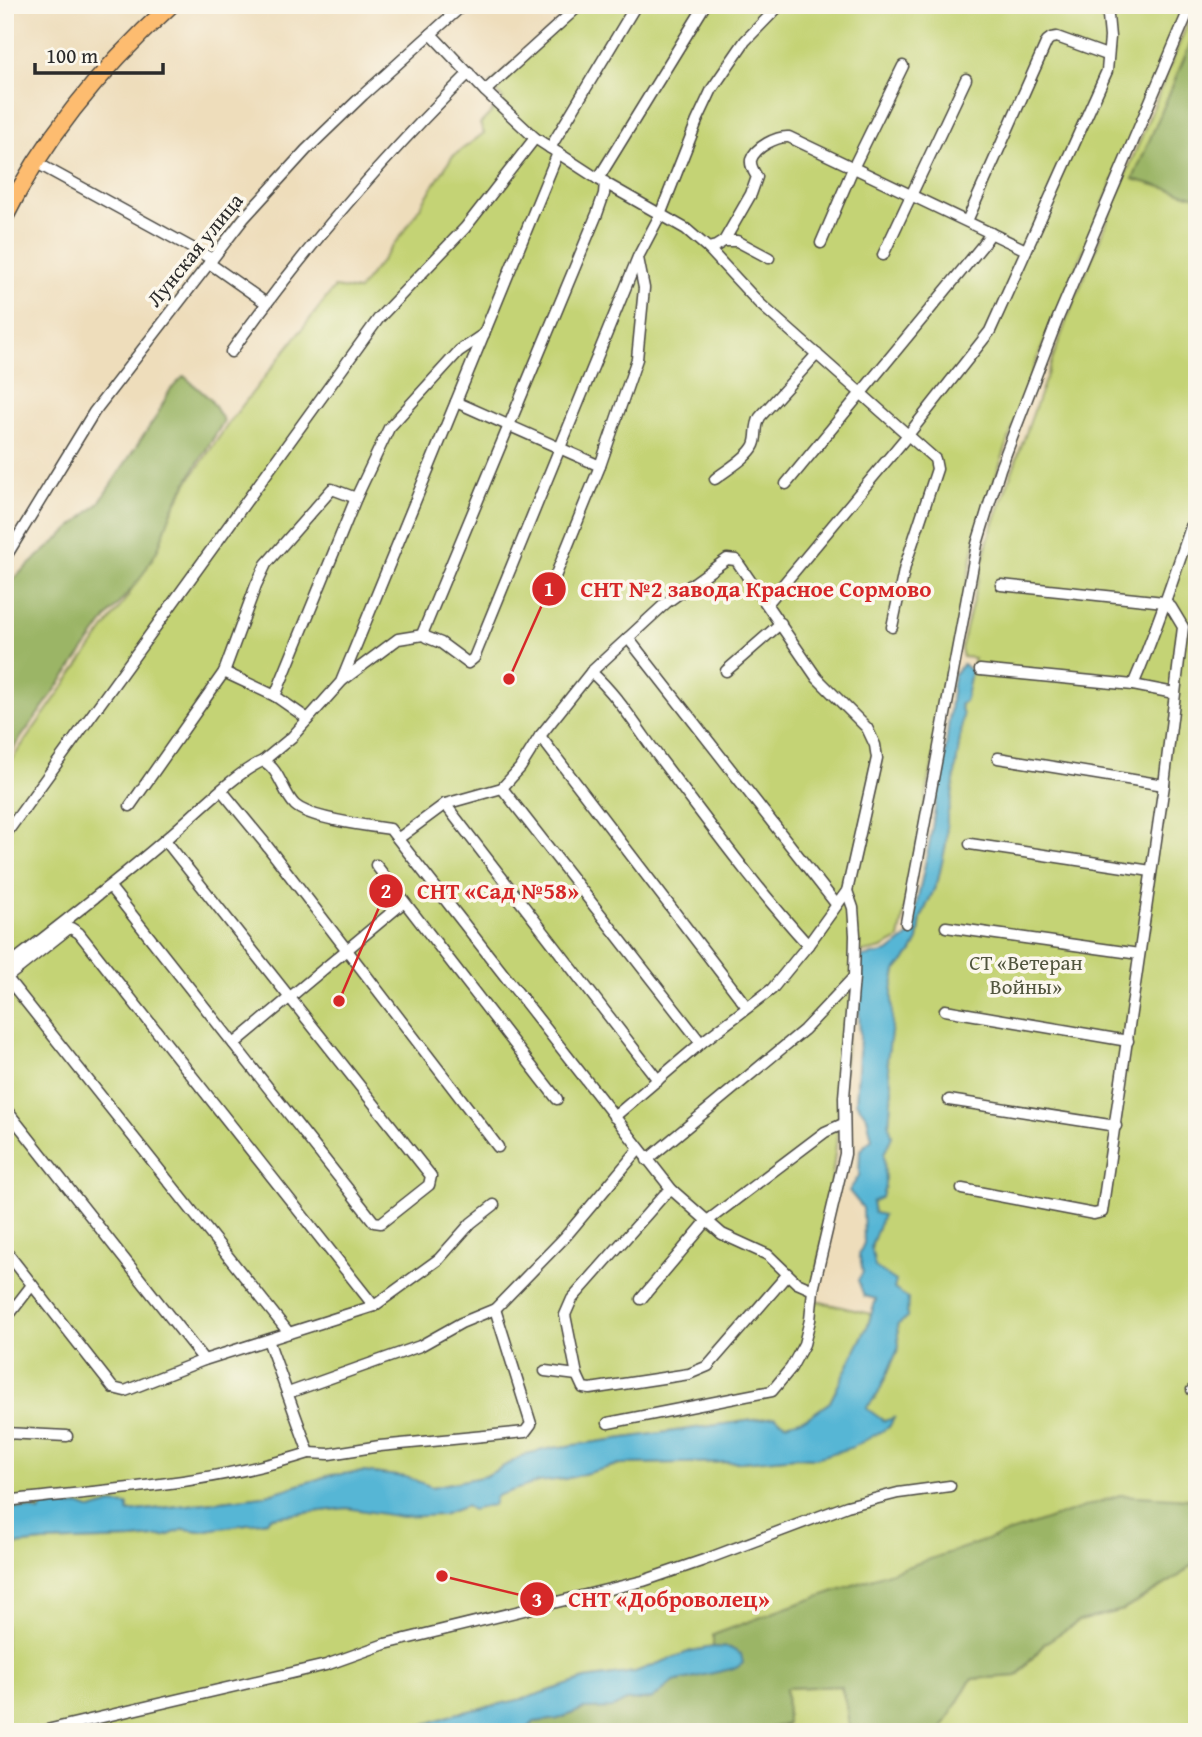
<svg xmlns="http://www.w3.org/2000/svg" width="1202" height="1737" font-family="'Gentium Book Plus',serif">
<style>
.green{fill:#c4d375;stroke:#787f50;stroke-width:2}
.forest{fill:#9bb566;stroke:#637048;stroke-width:2}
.water{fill:#57b6d5;stroke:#417080;stroke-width:2}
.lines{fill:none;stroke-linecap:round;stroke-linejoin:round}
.street-casing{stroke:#484641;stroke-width:13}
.primary-casing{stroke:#484641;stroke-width:19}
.street{stroke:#fff;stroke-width:10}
.primary{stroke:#fdbc70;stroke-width:16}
.labels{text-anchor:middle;stroke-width:7;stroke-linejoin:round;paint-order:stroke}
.street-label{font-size:21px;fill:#2b2b2b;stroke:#fbf7ec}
.park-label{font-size:21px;fill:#51553e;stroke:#fbf7ec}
.leader{fill:none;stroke:#d62828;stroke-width:2.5}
.callout-dot{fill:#d62828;stroke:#fbf7ec;stroke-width:2.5}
.mark-label{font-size:21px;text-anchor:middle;font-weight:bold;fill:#fff}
.callout-label{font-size:23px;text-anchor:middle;font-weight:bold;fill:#d62828;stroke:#fbf7ec;stroke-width:7;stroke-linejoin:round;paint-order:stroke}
</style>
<rect width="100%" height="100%" fill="#fbf7ec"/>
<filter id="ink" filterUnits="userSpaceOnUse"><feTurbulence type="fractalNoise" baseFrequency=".0143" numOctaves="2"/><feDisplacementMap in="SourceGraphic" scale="14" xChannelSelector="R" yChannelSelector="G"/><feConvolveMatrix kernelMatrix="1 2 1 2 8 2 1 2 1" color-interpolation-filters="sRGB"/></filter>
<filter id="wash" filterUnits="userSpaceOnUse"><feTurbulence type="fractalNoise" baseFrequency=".00686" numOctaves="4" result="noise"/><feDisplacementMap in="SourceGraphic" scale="28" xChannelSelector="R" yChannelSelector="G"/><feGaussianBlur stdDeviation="1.57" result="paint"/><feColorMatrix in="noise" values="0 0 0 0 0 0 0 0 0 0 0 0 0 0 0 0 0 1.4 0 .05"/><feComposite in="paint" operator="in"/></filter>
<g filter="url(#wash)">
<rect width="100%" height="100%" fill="#edb"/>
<g class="green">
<path d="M 577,5 L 1188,5 L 1035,364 L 977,531 L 899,939 L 882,948 L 855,954 C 844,1070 835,1186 812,1300 L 871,1314 L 868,1325 L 830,1402 L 807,1418 L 786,1425 L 774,1417 L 553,1448 L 526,1454 L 486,1476 L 432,1487 L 406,1477 L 364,1472 L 331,1475 L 263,1496 L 128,1512 L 128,1506 L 111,1504 L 92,1510 L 79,1505 L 68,1508 L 53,1504 L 39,1512 L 5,1508 L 5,769 L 128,596 L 187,483 L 231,420 L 335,287 L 358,291 L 406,229 L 452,157 L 484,133 L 480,124 L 503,100 L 491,83 Z"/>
<path d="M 1195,5 L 1197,5 L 1197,28 L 1134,178 L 1197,197 L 1197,1540 L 1190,1499 L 1095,1504 L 713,1635 L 713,1647 L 691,1651 L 635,1672 L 585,1679 L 527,1698 L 455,1714 L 403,1732 L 5,1732 L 5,1546 L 43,1542 L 133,1539 L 166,1536 L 184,1528 L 200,1531 L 267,1521 L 270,1517 L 347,1508 L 442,1515 L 539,1481 L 565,1479 L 621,1464 L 742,1462 L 796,1457 L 816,1458 L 889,1427 L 893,1419 L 884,1422 L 866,1408 L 878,1394 L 899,1347 L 897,1325 L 908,1298 L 894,1289 L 895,1281 C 890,1277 881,1273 876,1269 C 863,1255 878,1230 882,1215 L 874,1213 L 872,1201 L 882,1197 L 885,1186 L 884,1154 L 892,1136 L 889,1125 L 892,1089 L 887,1060 L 892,1026 L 892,990 L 896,971 L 911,953 L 918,940 L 921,918 L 938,881 L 946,844 L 947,816 L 952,796 L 963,715 L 960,704 L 965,701 L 974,658 L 963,657 L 961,649 L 989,536 L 1067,319 Z"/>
<polygon points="1197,1561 1197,1732 940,1732 971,1679 1017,1676 1045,1643 1079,1621 1124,1610 1179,1576"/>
<polygon points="841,1686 846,1704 850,1732 755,1732 787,1724 786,1688"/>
</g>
<g class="forest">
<polygon points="1197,28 1197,197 1133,179"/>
<polygon points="184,376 210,399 224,421 194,469 173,508 158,549 140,579 109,615 5,760 5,586 98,504 156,417 170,390"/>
<polygon points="1120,1495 1190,1499 1197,1540 1197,1561 1179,1576 1123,1610 1079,1621 1045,1643 1017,1676 971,1679 940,1732 850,1732 846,1704 841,1686 786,1688 787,1724 755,1732 496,1732 508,1728 527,1729 534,1722 558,1719 584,1709 613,1708 626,1701 652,1699 673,1682 715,1672 730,1648 713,1647 713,1635 788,1607"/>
</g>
<g class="water">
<path d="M 963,664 L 971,671 L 965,701 L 960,705 L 963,715 L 952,796 L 947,816 L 946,844 L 938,880 L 921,918 L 918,940 L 911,953 L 896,971 L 892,990 L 892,1026 L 887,1060 L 892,1089 L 889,1125 L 892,1136 L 884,1154 L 885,1186 L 882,1197 L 872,1202 L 874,1213 L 883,1215 L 871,1246 L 875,1267 L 896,1281 L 894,1289 L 908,1298 L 907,1318 L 897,1325 L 899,1347 L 878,1394 L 866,1408 L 884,1421 L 894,1418 L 889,1427 L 853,1447 L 816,1458 L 796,1457 L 742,1462 L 621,1464 L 565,1479 L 539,1482 L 496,1496 L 493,1505 L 472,1510 L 466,1506 L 442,1515 L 402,1517 L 347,1508 L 270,1517 L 267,1521 L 200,1531 L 184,1529 L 166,1536 L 133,1539 L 43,1542 L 5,1546 L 5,1508 L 32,1509 L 39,1512 L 47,1500 C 57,1507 67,1509 79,1505 L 92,1510 L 111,1504 L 128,1505 L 128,1512 L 263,1496 L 331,1475 L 364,1472 L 406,1477 L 432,1487 L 486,1476 L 526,1454 L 553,1448 L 775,1417 L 786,1424 L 807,1418 L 830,1402 L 868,1325 L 876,1299 L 864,1296 L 858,1280 L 863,1272 L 859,1254 L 864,1243 L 863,1208 L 849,1191 L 859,1176 L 860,1150 L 872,1139 L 867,1117 L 856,1102 L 860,1036 L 858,990 L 862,957 L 888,952 L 910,935 L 930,841 L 942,765 L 945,756 L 954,674 Z"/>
<polygon points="713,1647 730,1648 741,1654 743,1663 736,1668 673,1682 652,1699 626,1701 613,1708 583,1709 558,1719 534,1722 527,1729 508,1728 496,1732 403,1732 455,1714 527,1698 585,1679 635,1672 691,1651"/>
</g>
</g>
<g filter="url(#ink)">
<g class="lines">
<defs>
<g id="street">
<polyline points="431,34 485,91 535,138 598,179 686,229 708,248 759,303 935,459 937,469 905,566 892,627"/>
<polyline points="485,91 580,5"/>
<polyline points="550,148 636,5"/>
<polyline points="35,162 212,259"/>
<polyline points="598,179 705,5"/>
<polyline points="605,182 604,194 597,214 423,632 426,637 441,643 468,663 474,658 638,257 660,215 697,121 712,89 745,41 780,5"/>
<polyline points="967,221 1047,41 1051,38 1057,37 1107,55"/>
<polyline points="724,241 737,241 769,258"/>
<polyline points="821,243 854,166 903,66"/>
<path d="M 708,248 L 716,246 L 724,241 L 751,194 L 757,177 C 754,172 750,166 751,160 C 755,147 777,136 789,137 L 1026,250"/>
<polyline points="883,255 966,79"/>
<polyline points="209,263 266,303"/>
<path d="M 231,352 C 302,252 382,159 469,73"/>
<polyline points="456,402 600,466"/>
<path d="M 715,479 C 726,470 748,458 754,445 C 758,436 754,428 760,417 L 817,354"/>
<polyline points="786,484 982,246 991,233"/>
<polyline points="5,558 94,412 244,218 306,150 363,95 463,5"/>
<polyline points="548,594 600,466 637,359 644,288 638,258"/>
<polyline points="767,604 908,435 990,331 1107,71 1110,37 1107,5"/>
<polyline points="628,638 836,904"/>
<polyline points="980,670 1133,685 1174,693"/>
<polyline points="726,671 781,623"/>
<polyline points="224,672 275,696 308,719"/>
<path d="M 591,672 C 617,694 640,732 661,760 C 709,823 755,887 808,945"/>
<polyline points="343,680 398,639 423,635"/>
<path d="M 1133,685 C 1157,629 1177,568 1197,509"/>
<polyline points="275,696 356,498 389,428 459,351 484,334"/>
<polyline points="540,736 747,1007"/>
<polyline points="998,758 1164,785"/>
<polyline points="263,761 292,737 341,682 558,153"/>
<polyline points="502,788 701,1043"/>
<polyline points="222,791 264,842 498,1147"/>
<polyline points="445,804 658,1080"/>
<polyline points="130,806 224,672 256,585 266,564 332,489 356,498"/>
<polyline points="5,835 379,318 465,228 535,138"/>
<polyline points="399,838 445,804 502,788 520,768 540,736 591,672 666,603 727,559 736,560 817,678 867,728 875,745 877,758 847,891 808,945 772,989 701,1043 614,1117"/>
<polyline points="970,844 1151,871"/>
<polyline points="376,865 557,1099"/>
<polyline points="5,883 7,882"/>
<polyline points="110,887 374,1222 381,1223 429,1185 431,1176 165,840"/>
<polyline points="906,923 977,544 1000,469 1058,318 1191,5"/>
<polyline points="946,927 1139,954"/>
<path d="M 5,968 C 60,925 115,883 167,838 C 191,818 237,771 263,761 C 280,769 282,792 295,805 C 310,819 369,826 390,829 L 672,1190 L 722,1234 L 768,1255 L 797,1283 L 813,1290"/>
<polyline points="7,978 289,1333"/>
<polyline points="5,979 68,929 71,928 79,933 374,1306"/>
<polyline points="945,1010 1128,1041"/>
<polyline points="234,1044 404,902"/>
<polyline points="949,1100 1116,1126"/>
<polyline points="5,1108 204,1360"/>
<polyline points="647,1160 804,1030 854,977"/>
<polyline points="962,1189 1094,1214 1102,1212 1164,785 1183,627 1171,607 1164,602 1001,585"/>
<polyline points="672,1190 664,1195 572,1299 565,1315 577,1375 583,1388 590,1389 689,1374 708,1366 787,1275"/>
<polyline points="5,1250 113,1388 125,1391 204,1360 374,1306 439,1259 471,1223 494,1205"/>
<polyline points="641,1299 706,1222 825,1132 843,1124"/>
<polyline points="5,1320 32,1285"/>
<polyline points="545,1371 577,1375"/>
<polyline points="1192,1390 1197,1390"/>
<polyline points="288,1393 420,1346 461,1323 495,1309 565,1237 639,1149"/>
<polyline points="608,1423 772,1391 791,1368 804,1344 810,1320 813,1290 845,1154 844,1097 854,977 855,935 853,908 847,891"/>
<polyline points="5,1433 67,1436"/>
<polyline points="309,1453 329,1454 380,1446 525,1432 531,1424 495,1309"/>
<path d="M 5,1501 C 106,1490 211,1484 309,1453 L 268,1340"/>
<polyline points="38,1732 326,1665 385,1644 643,1581 704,1560 847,1506 898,1493 950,1486"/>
</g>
<path id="primary" d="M 5,217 C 44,137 105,65 171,5"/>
</defs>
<use href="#street" class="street-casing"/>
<use href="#primary" class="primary-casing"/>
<use href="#street" class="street"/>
<use href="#primary" class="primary"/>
</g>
</g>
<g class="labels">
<g class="street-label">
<text transform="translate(195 250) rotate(-51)" y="7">Лунская улица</text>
</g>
<g class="park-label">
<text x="1026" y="970">СТ «Ветеран<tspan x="1026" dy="24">Войны»</tspan></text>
</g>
</g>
<path class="leader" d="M509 679L549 589M339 1001L386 891M442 1576L537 1599"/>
<g class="callout-dot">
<circle cx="509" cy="679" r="7"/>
<circle cx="339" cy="1001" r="7"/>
<circle cx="442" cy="1576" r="7"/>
<circle cx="549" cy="589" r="18"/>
<circle cx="386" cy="891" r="18"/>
<circle cx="537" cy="1599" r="18"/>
</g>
<g class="mark-label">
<text x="549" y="596">1</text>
<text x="386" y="898">2</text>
<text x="537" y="1607">3</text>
</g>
<g class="callout-label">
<text x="756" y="597">СНТ №2 завода Красное Сормово</text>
<text x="498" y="899">СНТ «Сад №58»</text>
<text x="669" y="1607">СНТ «Доброволец»</text>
</g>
<rect width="1202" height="1737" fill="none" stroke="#fbf7ec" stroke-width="28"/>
<path d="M35 63v10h128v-10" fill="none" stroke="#2b2b2b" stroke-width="3.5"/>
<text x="46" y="63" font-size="21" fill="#2b2b2b" stroke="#fbf7ec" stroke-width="5" paint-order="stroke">100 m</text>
</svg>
